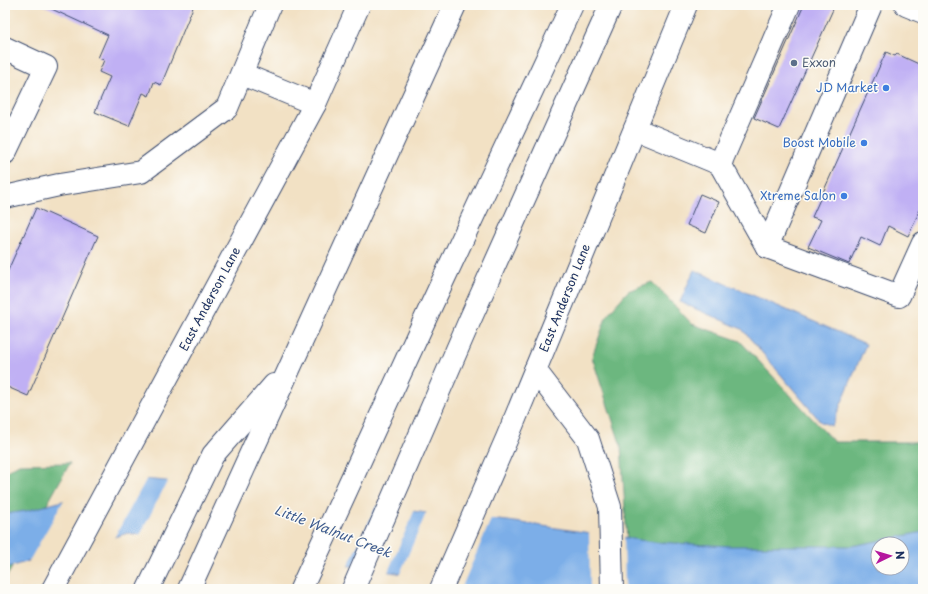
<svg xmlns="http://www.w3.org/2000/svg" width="928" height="594" font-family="'Playpen Sans',sans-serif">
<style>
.forest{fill:#6cb77f;stroke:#44736e;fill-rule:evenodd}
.water{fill:#7caee8;stroke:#4c6ea3;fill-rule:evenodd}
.pier{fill:#f2e1c4}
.building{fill:#c0b0f4}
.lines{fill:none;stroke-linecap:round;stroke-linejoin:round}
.minor-casing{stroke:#3b4a6d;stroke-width:24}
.major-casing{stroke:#3b4a6d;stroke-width:24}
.highway-casing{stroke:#3b4a6d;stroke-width:24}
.minor{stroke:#fff;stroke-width:22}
.major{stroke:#fff;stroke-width:22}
.highway{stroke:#fff;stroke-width:22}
.service-dot{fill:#5c6f8a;stroke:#fdfcf7;stroke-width:1.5}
.shop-dot{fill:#3f7fe0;stroke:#fdfcf7;stroke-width:1.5}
.labels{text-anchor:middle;stroke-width:3;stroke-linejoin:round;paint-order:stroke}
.service-label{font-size:12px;fill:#4e5e75;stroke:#fdfcf7;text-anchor:start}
.shop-label{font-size:12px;fill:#366cbe;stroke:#fdfcf7;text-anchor:end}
.street-label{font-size:12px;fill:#1b2f5e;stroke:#fdfcf7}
.water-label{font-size:13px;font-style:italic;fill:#3d5b8e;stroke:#fdfcf7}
</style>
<rect width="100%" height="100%" fill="#fdfcf7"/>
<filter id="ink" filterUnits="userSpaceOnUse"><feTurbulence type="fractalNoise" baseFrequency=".025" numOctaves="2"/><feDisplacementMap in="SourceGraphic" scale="8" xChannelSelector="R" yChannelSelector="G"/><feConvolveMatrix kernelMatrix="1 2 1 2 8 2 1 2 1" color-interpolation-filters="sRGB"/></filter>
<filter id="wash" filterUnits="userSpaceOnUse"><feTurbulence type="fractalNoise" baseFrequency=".012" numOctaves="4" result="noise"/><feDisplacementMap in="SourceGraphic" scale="16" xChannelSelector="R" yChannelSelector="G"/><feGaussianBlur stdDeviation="0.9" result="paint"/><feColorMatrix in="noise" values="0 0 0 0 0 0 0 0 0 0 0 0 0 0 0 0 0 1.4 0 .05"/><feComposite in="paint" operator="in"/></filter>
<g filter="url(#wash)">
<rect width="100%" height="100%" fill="#f2e1c4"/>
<g class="forest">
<path d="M 652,282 L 692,324 L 740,341 L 834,442 L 923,442 L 923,589 L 630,589 L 621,446 L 592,357 L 607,315 L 628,291 ZM 878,544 L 902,544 L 902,568 L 878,568 Z"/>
<polygon points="70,463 5,580 5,472 19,464"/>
</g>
<g class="water">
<polygon points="694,270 866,344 832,426 821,422 742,329 680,302"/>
<path d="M 143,479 L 259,489 L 427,513 L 508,521 L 653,542 L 730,546 L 852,546 L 923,532 L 923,585 L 913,589 L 451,589 L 397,573 L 128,533 L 5,568 L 5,514 L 26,511 ZM 878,544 L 902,544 L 902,568 L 878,568 Z"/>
</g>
<g class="pier">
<polygon points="142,478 147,478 113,540 28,563 65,498"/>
<polygon points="168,480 259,487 377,504 347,568 139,537"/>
<polygon points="380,504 415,509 387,574 352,569"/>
<polygon points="427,511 492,517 461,589 444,589 399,576"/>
<polygon points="589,530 624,536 625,589 590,589"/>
</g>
<g id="blocks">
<g class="building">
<polygon points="43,5 194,5 161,85 154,82 149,96 143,93 129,126 95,112 110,77 99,72 104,60 98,58 108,35"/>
<polygon points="804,5 835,5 779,129 754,118"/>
<polygon points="886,52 895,56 897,54 923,66 923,203 908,236 888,226 880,246 861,237 849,264 808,247 821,220 812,217"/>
<polygon points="700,194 719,202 706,233 687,225"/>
<polygon points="36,208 98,236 28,396 5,386 5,277"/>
</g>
</g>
</g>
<g filter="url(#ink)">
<use href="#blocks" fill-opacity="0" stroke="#3b4a6d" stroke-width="1"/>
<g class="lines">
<defs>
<g id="minor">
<polyline points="789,5 720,164 767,247 899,296 923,243"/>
<polyline points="906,5 923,12"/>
<polyline points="5,48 46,67 5,153"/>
<polyline points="242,74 315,104"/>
<polyline points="635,129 720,164"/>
<polyline points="5,197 59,185 141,172 227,108 270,5"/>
<polyline points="767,247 871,5"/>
<polyline points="535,370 588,439 610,507 612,589"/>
</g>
<g id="major">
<polyline points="53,589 315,104 359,5"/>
<polyline points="441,589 507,438 686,5"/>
</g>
<g id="highway">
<polyline points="148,589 213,455 274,385"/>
<polyline points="189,589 455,5"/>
<polyline points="301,589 432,304 572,5"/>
<polyline points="353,589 469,322 611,5"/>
</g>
</defs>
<use href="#minor" class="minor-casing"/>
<use href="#major" class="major-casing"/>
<use href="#highway" class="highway-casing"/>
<use href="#minor" class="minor"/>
<use href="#major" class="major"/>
<use href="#highway" class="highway"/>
</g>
</g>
<circle class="service-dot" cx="794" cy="63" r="4"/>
<g class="shop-dot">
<circle cx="886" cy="88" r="4"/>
<circle cx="864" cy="143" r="4"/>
<circle cx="844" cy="196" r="4"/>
</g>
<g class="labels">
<g class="service-label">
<text x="802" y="67">Exxon</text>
</g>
<g class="shop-label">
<text x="878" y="92">JD Market</text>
<text x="856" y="147">Boost Mobile</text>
<text x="836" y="200">Xtreme Salon</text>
</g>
<g class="street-label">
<text transform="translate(565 298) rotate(-68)" y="4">East Anderson Lane</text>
<text transform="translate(210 299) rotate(-62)" y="4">East Anderson Lane</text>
</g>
<g class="water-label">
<text transform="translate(333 531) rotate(21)" y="5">Little Walnut Creek</text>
</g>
</g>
<rect width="928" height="594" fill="none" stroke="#fdfcf7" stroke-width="20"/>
<g transform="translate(890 556) rotate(85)"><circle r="19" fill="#fdfcf7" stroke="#a3aaba"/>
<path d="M0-3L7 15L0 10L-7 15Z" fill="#b5179e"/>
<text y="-6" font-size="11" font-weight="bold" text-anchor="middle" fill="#1b2f5e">N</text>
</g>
</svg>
